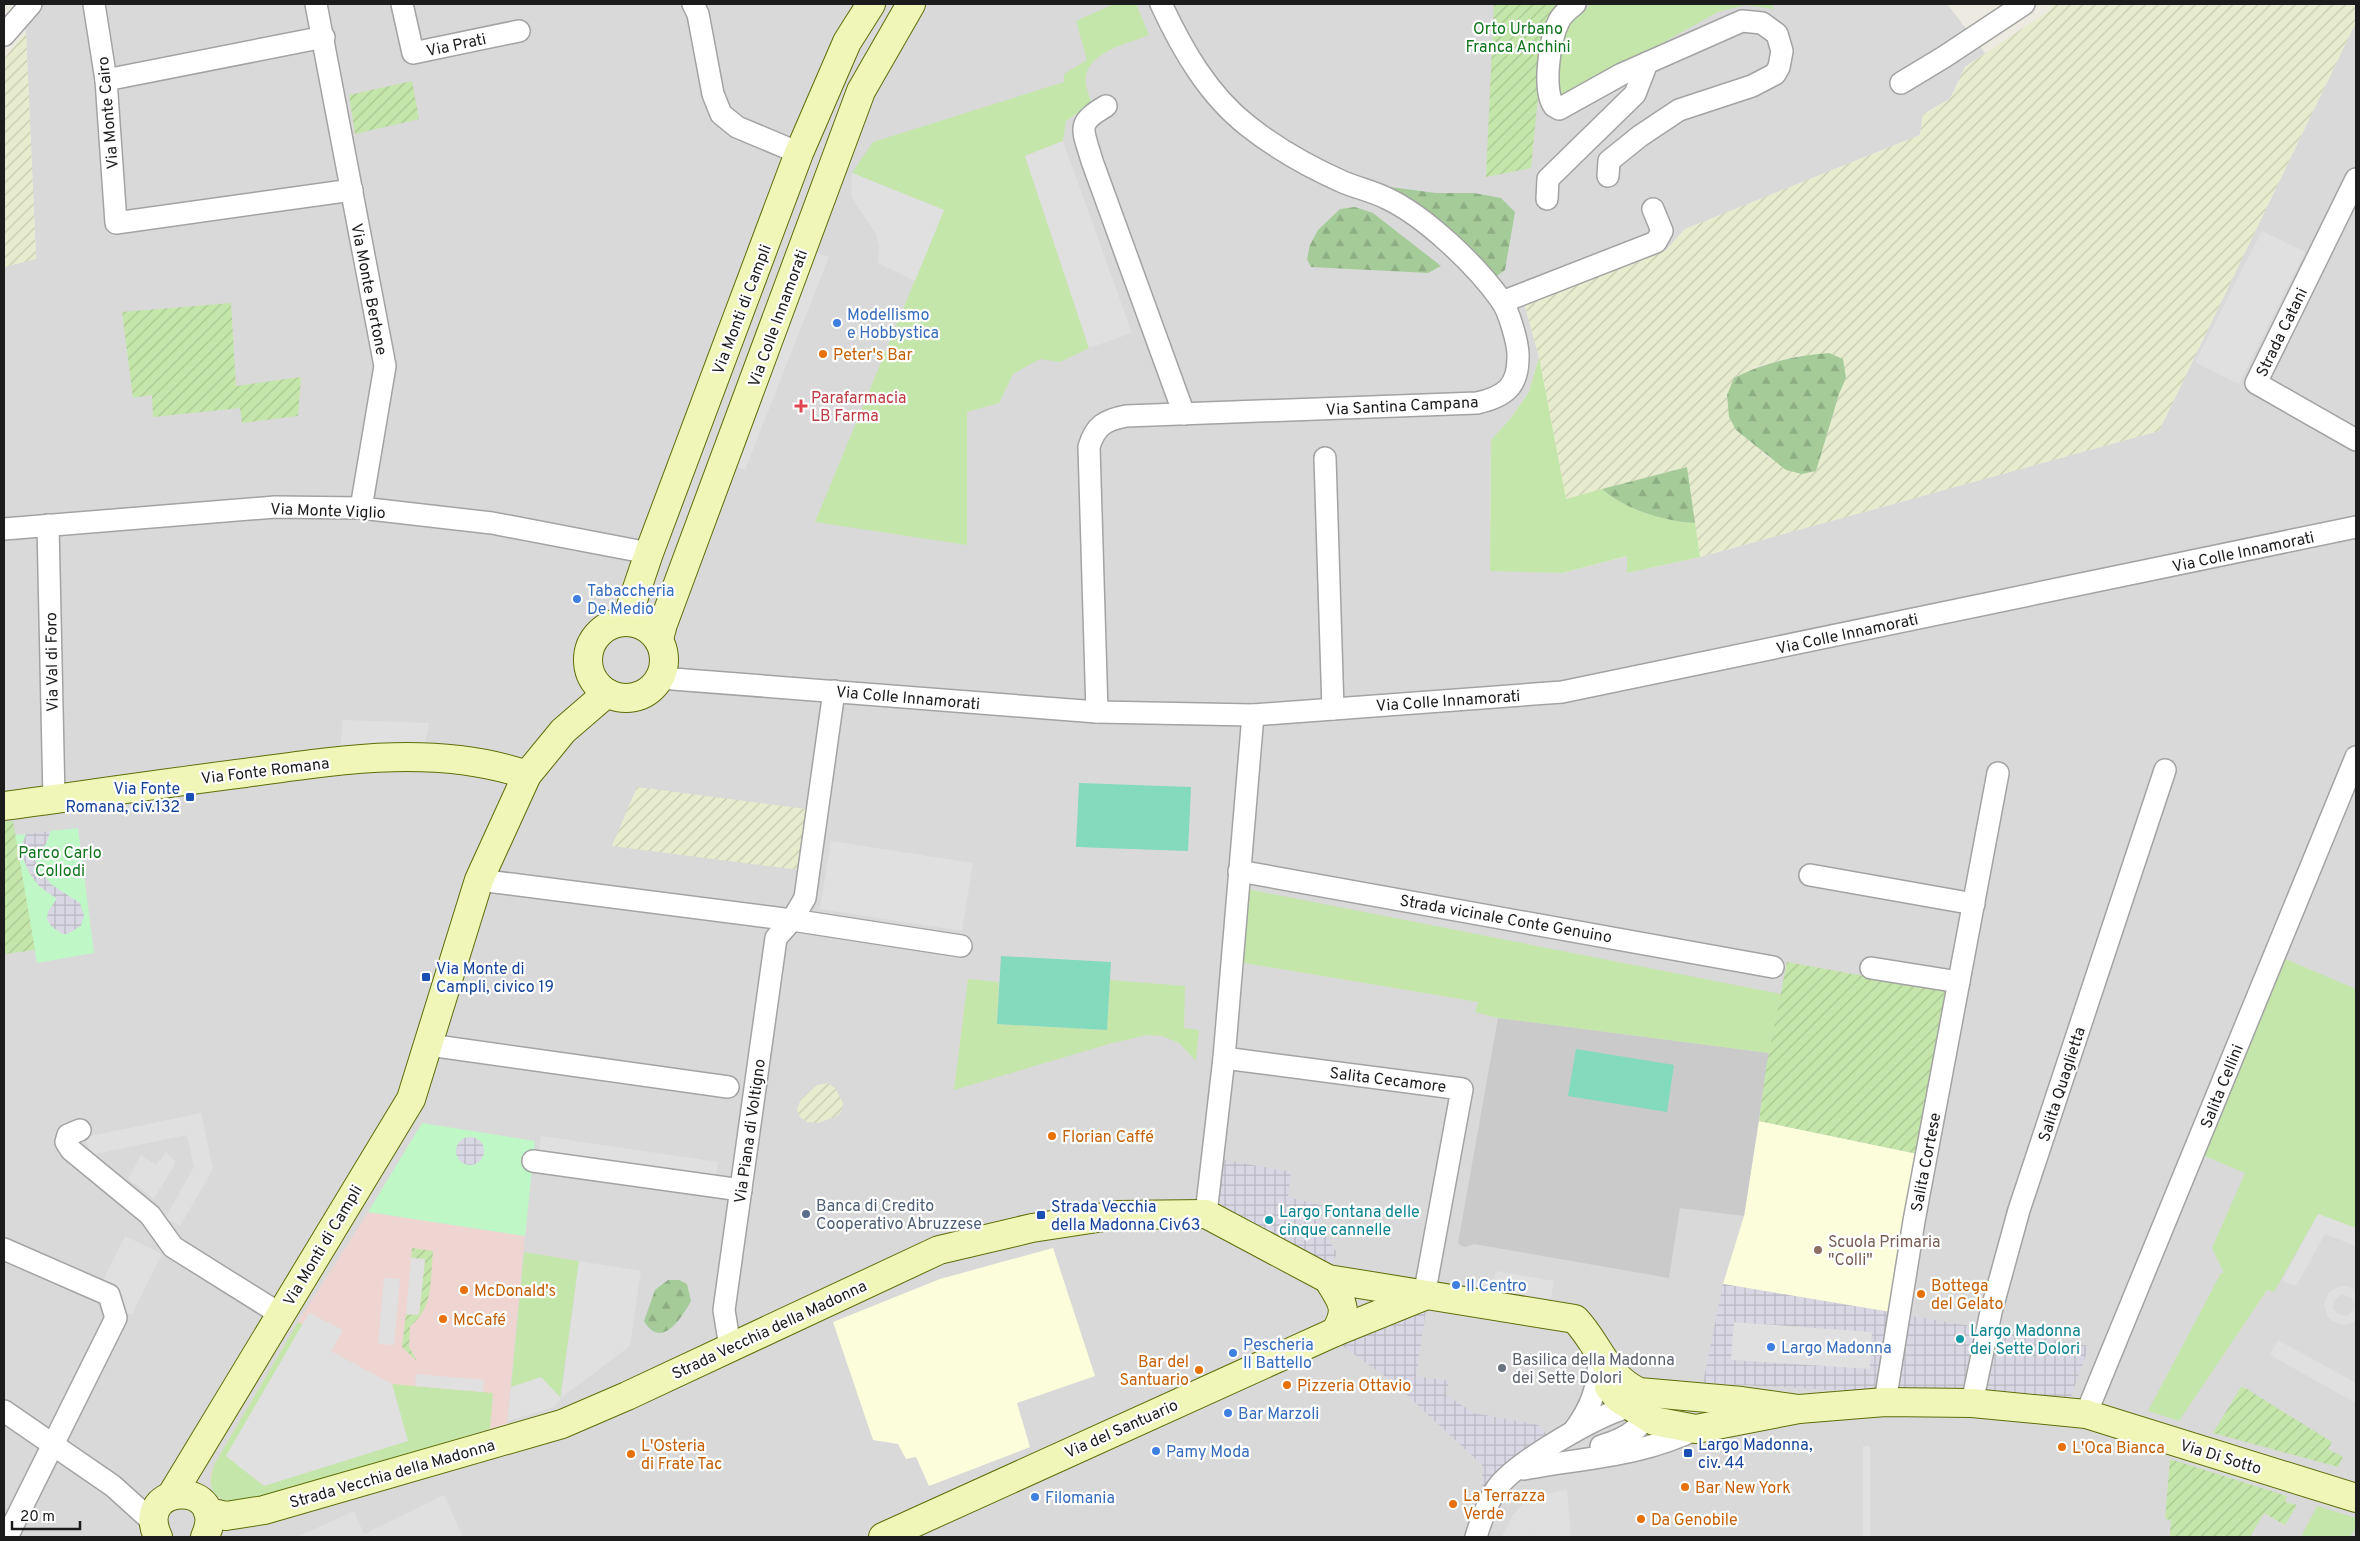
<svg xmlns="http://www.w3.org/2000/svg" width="2360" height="1541" font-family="Overpass,sans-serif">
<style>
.residential{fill:#dad9d9}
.commercial{fill:#eed5d2}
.education{fill:#fcfddb}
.religious{fill:#cacaca}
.farmland{fill:url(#farmland-furrows);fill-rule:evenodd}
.grass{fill:#c4e6aa}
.forest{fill:url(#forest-firs)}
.park{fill:#c0f7c7}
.garden{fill:url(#garden-furrows)}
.pitch{fill:#83dabd}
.parking{fill:#e0e0e0;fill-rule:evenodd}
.plaza{fill:url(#plaza-grid);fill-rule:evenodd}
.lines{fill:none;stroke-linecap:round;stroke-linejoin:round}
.street-casing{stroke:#a3a3a3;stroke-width:24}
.secondary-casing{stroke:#5e6e09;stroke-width:30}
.street{stroke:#fff;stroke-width:21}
.secondary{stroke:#f0f6b8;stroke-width:28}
.shop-dot{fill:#3f7fe0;stroke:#fff;stroke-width:2}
.food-dot{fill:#e8710a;stroke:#fff;stroke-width:2}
.health-dot{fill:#e0444e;stroke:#fff;stroke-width:2}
.transit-dot{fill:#1a4fb4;stroke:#fff;stroke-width:2}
.service-dot{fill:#5c6f8a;stroke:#fff;stroke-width:2}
.culture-dot{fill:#0f9aa8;stroke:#fff;stroke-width:2}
.education-dot{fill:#8d6e63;stroke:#fff;stroke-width:2}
.worship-dot{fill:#6b7280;stroke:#fff;stroke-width:2}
.labels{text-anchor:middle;stroke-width:4.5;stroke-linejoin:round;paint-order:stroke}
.park-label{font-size:16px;fill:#10751d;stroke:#fff}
.street-label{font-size:16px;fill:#1c1c1c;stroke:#fff}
.shop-label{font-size:16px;fill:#366cbe;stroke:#fff;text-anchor:start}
.food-label{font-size:16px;fill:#c56008;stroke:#fff;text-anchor:start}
.health-label{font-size:16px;fill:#be3a42;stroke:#fff;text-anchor:start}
.transit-label{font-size:16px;fill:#164399;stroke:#fff;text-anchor:start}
.service-label{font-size:16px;fill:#4e5e75;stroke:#fff;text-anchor:start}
.culture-label{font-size:16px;fill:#0d838f;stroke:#fff;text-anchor:start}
.education-label{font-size:16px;fill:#785e54;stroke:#fff;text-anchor:start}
.worship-label{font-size:16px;fill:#5b616d;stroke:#fff;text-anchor:start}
</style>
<defs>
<pattern id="farmland-furrows" width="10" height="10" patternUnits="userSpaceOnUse" patternTransform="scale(1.25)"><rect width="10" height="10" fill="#e8ecce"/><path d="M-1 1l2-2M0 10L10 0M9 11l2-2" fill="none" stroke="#c6cab0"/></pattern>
<pattern id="forest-firs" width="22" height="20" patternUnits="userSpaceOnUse" patternTransform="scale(1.25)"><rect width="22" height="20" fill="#a5cb99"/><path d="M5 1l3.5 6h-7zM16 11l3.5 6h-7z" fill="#8dae83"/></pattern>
<pattern id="garden-furrows" width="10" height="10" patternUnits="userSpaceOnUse" patternTransform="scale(1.25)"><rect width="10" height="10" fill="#c4e6aa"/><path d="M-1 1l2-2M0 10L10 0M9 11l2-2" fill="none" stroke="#a8c592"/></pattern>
<pattern id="plaza-grid" width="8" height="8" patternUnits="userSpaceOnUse" patternTransform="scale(1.25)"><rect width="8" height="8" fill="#d8d7e3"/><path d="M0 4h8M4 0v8" fill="none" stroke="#b9b8c2"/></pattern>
</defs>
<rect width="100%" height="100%" fill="#edeae2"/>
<polygon class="residential" points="16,4 1947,4 1985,53 1965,67 1950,99 1923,114 1920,135 1685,229 1666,250 1525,306 1539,357 1529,392 1511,418 1491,440 1490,570 1562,573 1628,556 1627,573 1700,557 2159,431 2356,22 2356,1537 4,1537 4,267 36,258 26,32"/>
<polygon class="commercial" points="368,1212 525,1236 507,1424 240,1505 218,1498 211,1484 210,1475 215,1463 301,1317"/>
<g class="education">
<polygon points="1759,1121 1918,1154 1891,1312 1723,1284 1744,1216"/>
<polygon points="1053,1248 1095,1376 1017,1403 1030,1447 929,1486 916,1457 906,1459 898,1444 873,1440 833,1322 940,1279"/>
</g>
<polygon class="religious" points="1498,1018 1769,1053 1744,1216 1680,1208 1669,1278 1474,1244 1466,1247 1461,1246 1458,1243"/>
<g class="farmland">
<path d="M 2053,4 L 2356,4 L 2356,22 L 2159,431 L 1700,557 L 1686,467 L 1566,499 L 1539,357 L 1525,306 L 1666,250 L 1685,229 L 1920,135 L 1923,114 L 1950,99 L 1965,67 L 2050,10 ZM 1802,355 L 1846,378 L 1839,394 L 1816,471 L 1767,457 L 1758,447 L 1736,430 L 1754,367 Z"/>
<polygon points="26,32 36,259 4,267 4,59"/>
<polygon points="637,787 806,809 800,870 612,846"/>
<polygon points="827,1083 835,1088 843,1103 841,1112 837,1116 818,1123 807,1122 800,1117 797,1109 801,1099 817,1085"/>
</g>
<g class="grass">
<path d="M 1114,4 L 1136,4 L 1149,35 C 1127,44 1081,53 1086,85 C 1087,91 1090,98 1092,104 L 1066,121 L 1063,141 L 1025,156 L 1089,348 L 1060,362 L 1040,359 L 1013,374 L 999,403 L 967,412 L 967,545 L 815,522 L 944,210 L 852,173 L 873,142 L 1064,82 L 1064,74 L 1087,60 L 1076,21 Z"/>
<path d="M 1592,4 L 1772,4 L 1774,9 L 1745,5 L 1718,12 L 1561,99 C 1554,75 1552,40 1570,20 C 1576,13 1586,9 1592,4 Z"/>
<path d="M 1539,357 L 1566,499 L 1602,489 C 1623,509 1666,522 1695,523 L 1700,557 L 1627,573 L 1627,556 L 1562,573 L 1490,571 L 1491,440 L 1511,418 L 1529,392 Z"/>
<polygon points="1242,888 1781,994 1769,1053 1498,1018 1475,1012 1478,1002 1238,962"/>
<polygon points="2283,958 2356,989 2356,1228 2318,1214 2274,1292 2267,1290 2179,1421 2148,1411 2221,1273 2224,1273 2212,1248 2245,1173 2202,1155"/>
<polygon points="968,979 999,982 997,1024 1107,1030 1110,980 1185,986 1184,1028 1199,1030 1196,1061 1179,1043 1162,1036 1147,1035 1109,1044 954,1090"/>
<polygon points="524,1252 579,1261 560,1399 523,1384 511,1387"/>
<path d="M 298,1322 L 303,1325 L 227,1456 L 407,1441 L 392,1384 L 493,1393 L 490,1429 L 240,1505 C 215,1500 204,1490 215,1463 Z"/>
<polygon points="2317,1506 2356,1518 2356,1527 2350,1537 2307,1537 2302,1535"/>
</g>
<g class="forest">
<polygon points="1390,187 1436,193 1474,193 1501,198 1515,212 1505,270 1489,282 1391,197"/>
<polygon points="1355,207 1373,213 1441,266 1428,273 1311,267 1307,259 1310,245 1318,230 1340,209"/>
<path d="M 1829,353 L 1843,359 L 1846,378 L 1839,394 L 1816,471 L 1802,474 L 1786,470 L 1736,430 L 1729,417 L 1727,395 L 1734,378 C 1765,362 1795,356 1829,353 Z"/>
<path d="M 1687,467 L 1695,523 C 1666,522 1623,509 1602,489 Z"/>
<path d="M 668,1280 L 679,1280 L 687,1284 L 691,1301 C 681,1319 661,1350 644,1321 L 655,1290 Z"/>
</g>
<g class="park">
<path d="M 78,828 L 94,953 L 37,963 L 14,835 L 26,834 C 13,859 36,888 58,899 L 48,912 L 73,933 C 66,918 61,901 52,887 C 47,877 34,870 36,858 C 37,847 49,843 50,831 Z"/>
<polygon points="422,1123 535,1141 525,1236 368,1212"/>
</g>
<g class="garden">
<polygon points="1494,4 1557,4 1544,35 1531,168 1486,177"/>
<polygon points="412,81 419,119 355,134 349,95"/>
<polygon points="231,303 236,386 301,377 298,416 242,423 240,408 153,417 152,395 133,398 122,312"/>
<polygon points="13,821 35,950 4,954 4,822"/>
<polygon points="1787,962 1946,991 1918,1154 1759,1121 1766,1068"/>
<path d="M 412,1248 L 433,1251 C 430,1278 434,1309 410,1326 L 409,1347 L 417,1361 L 402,1347 L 406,1314 L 419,1315 L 425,1260 L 411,1258 Z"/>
<polygon points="2241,1387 2245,1388 2332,1442 2328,1449 2343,1457 2338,1467 2213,1433"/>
<polygon points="2170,1459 2287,1496 2285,1502 2297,1505 2285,1525 2264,1513 2250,1537 2170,1537 2171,1520 2165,1519"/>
</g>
<g class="pitch">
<polygon points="1079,783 1191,787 1188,851 1076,847"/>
<polygon points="1001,956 1111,962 1107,1030 997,1024"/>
<polygon points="1576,1049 1674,1065 1667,1112 1568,1096"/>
</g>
<g class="parking">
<polygon points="1063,141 1132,333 1089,348 1025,156"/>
<polygon points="852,173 944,210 915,281 878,263 879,248 876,234 853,200 851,193"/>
<polygon points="2262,231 2305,252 2239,384 2195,362"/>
<polygon points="815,252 829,257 745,470 732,465"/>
<polygon points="343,720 429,723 424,749 340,751"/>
<polygon points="831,841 973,863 962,931 820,909"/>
<polygon points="201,1113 213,1169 180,1226 165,1218 194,1167 187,1135 90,1155 86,1137"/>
<polygon points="541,1136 718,1162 715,1180 538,1154"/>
<polygon points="166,1152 176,1162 154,1199 128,1179 141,1155 156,1165"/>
<polygon points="2318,1214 2356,1228 2356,1246 2325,1234 2296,1286 2282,1281"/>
<polygon points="125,1236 162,1254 132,1315 124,1311 122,1294 101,1284"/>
<polygon points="411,1258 425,1259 419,1315 406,1314"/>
<polygon points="579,1261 641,1271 630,1346 561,1398 554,1407 508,1421 511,1387 541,1377 561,1398"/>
<polygon points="1496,1271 1554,1281 1551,1299 1492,1289"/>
<polygon points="384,1278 400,1279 394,1345 378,1344"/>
<path d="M 2340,1286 L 2347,1286 L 2356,1290 L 2356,1321 L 2344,1325 L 2332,1321 L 2327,1316 L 2324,1304 L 2329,1292 ZM 2342,1294 L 2352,1298 L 2355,1305 L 2353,1311 L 2347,1316 L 2337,1314 L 2333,1308 L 2334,1300 Z"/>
<polygon points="309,1313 343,1330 331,1351 392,1384 408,1441 264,1486 226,1456"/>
<polygon points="1733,1322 1872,1332 1870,1370 1731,1360"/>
<polygon points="2278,1340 2356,1383 2356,1403 2270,1355"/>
<polygon points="416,1374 484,1380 483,1392 415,1386"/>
<rect x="1863" y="1446" width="7" height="91"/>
<polygon points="1567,1490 1571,1537 1536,1537 1535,1535 1528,1537 1502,1537 1513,1515 1522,1505 1538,1495"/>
<polygon points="444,1495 463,1537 297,1537 354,1511 364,1534"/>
</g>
<g class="plaza">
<polygon points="50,831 46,844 37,852 35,859 37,867 52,885 80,903 84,915 81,926 67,934 62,934 51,926 47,919 48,912 57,898 40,887 32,877 24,860 22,846 26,834"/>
<circle cx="470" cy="1151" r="14"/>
<polygon points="1214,1158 1291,1172 1288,1197 1324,1206 1320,1226 1337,1253 1330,1267 1206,1214"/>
<path d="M 1723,1284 L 2089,1346 L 2069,1402 L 1703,1383 ZM 1734,1322 L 1872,1332 L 1870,1369 L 1731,1360 Z"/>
<polygon points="1427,1304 1416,1376 1449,1381 1446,1395 1474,1413 1539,1425 1546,1434 1507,1465 1482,1497 1482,1465 1393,1382 1337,1342"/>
</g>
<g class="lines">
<defs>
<g id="street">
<polyline points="94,4 106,80 116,223 352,190"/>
<polyline points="316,4 385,366 361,508"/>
<polyline points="402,4 413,53 519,31"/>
<polyline points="693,4 698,14 713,94 721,114 737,127 799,153"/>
<path d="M 1575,4 C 1569,9 1562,14 1559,21 C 1550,38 1542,90 1554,106 L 1559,109 L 1622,74 L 1742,21 L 1762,23 L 1777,34 L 1782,51 L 1779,67 L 1775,74 L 1752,86 L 1679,110 L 1640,136 L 1609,161 L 1608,176"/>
<polyline points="4,35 31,4"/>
<polyline points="106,80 324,37"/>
<polyline points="1901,83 1944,57 2024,4"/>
<path d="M 1106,106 C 1075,124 1083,129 1092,161 L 1184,414"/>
<polyline points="2356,179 2256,383 2356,440"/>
<polyline points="1547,199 1548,179 1635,94 1647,63"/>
<polyline points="1502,302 1656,242 1662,231 1653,209"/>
<polyline points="1325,458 1333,709"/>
<polyline points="48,525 54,799"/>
<polyline points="4,529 275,507 361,508 492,523 649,553"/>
<polyline points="660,678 1097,712 1253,715 1562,692 2356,527"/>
<path d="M 1097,712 L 1089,447 C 1095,426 1105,420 1126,416 L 1477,403 C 1504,397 1518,387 1518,358 C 1519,345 1509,311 1501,300 C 1476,265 1425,216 1386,198 C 1372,191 1357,188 1343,182 C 1309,167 1277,149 1248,126 C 1208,95 1182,49 1161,4"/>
<polyline points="1239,871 1773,967"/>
<polyline points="1810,875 1974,904"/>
<polyline points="479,880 792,920 961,946"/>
<polyline points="1871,968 1959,982"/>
<polyline points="429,1045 728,1087"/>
<polyline points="1224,1058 1462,1089 1424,1296"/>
<polyline points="80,1130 68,1135 66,1142 71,1150 150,1215 173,1247 280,1314"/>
<polyline points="533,1161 741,1190"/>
<polyline points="1206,1214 1224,1058 1253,715"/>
<polyline points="4,1249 109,1295 116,1318 7,1537"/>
<polyline points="730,1347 724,1310 776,938 792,920 805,898 834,691"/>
<polyline points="1885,1402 1914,1221 1998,773"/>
<polyline points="1972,1403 1991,1312 2019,1210 2165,770"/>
<polyline points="4,1411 113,1486 154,1523"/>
<polyline points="2086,1414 2356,757"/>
<path d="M 1573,1432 C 1591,1408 1599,1387 1599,1356"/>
<path d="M 1601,1446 C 1622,1440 1651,1428 1645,1400"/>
<path d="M 1524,1469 C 1583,1458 1642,1456 1696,1429"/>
<path d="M 1476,1537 C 1481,1520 1487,1503 1497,1488 C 1516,1462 1597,1415 1629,1407"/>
</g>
<g id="secondary">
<polyline points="626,621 649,553 799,153 847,42 871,4"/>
<circle cx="626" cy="660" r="38"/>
<polyline points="659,639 663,624 861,91 911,4"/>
<path d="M 4,806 C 84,795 164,783 245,773 C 338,760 436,744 527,775"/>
<path d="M 1328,1279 C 1341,1301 1350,1308 1335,1332"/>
<polyline points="1609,1387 1619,1399 1654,1421 1696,1429 1799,1409 1885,1402 1972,1403 2086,1414 2356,1498"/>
<polyline points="171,1496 411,1099 479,880 527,775 563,731 607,693"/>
<path d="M 208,1512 L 226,1516 L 264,1510 L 562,1424 L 627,1396 L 939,1250 L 1032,1228 L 1117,1215 L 1206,1214 L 1328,1279 L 1575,1319 C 1599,1344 1605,1376 1639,1392 L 1742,1401 L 1799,1409"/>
<path d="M 158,1537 C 132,1481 231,1480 205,1537"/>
<polyline points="883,1537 1335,1332 1424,1296"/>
</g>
</defs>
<use href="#street" class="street-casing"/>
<use href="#secondary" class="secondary-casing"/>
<use href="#street" class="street"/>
<use href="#secondary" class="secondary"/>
</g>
<g class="shop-dot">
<circle cx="837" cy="323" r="5"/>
<circle cx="577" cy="599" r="5"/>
<circle cx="1456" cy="1285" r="5"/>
<circle cx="1771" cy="1347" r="5"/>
<circle cx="1233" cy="1353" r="5"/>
<circle cx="1228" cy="1413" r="5"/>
<circle cx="1156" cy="1451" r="5"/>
<circle cx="1035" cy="1497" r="5"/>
</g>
<g class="food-dot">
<circle cx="823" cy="354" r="5"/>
<circle cx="1052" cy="1136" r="5"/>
<circle cx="464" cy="1290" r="5"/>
<circle cx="1921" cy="1294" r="5"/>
<circle cx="443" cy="1319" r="5"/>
<circle cx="1199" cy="1370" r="5"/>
<circle cx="1287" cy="1385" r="5"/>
<circle cx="2062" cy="1447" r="5"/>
<circle cx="631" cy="1454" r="5"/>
<circle cx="1685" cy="1487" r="5"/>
<circle cx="1453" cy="1504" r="5"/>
<circle cx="1641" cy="1519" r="5"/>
</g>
<path class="health-dot" d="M798.5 398.5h5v5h5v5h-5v5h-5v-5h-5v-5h5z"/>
<g class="transit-dot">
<rect x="185" y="792" width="10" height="10" rx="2.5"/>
<rect x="421" y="972" width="10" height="10" rx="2.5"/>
<rect x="1036" y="1210" width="10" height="10" rx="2.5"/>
<rect x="1683" y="1448" width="10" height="10" rx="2.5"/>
</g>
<circle class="service-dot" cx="806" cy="1214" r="5"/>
<g class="culture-dot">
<circle cx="1269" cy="1220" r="5"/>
<circle cx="1960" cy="1339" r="5"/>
</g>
<circle class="education-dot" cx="1818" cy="1250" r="5"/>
<circle class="worship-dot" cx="1502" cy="1368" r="5"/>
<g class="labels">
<g class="park-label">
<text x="1518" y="34">Orto Urbano<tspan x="1518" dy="18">Franca Anchini</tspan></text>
<text x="60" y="858">Parco Carlo<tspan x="60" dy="18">Collodi</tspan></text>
</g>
<g class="street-label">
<text transform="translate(456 44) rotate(-12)" y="6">Via Prati</text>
<text transform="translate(107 113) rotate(-95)" y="6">Via Monte Cairo</text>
<text transform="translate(370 289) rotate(79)" y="6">Via Monte Bertone</text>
<text transform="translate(741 309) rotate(-69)" y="6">Via Monti di Campli</text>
<text transform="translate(777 318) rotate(-70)" y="6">Via Colle Innamorati</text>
<text transform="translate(2281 332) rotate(-64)" y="6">Strada Catani</text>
<text transform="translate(1402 405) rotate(-3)" y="6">Via Santina Campana</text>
<text transform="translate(328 510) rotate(2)" y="6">Via Monte Viglio</text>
<text transform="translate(2243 551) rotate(-12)" y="6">Via Colle Innamorati</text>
<text transform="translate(1847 633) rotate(-12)" y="6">Via Colle Innamorati</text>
<text transform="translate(51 662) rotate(-91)" y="6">Via Val di Foro</text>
<text transform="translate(908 697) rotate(5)" y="6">Via Colle Innamorati</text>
<text transform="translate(1448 700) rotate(-4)" y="6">Via Colle Innamorati</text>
<text transform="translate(265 770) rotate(-7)" y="6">Via Fonte Romana</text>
<text transform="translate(1506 918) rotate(10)" y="6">Strada vicinale Conte Genuino</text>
<text transform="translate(1388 1079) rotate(7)" y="6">Salita Cecamore</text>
<text transform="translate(2061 1084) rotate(-72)" y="6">Salita Quaglietta</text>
<text transform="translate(2221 1086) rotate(-68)" y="6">Salita Cellini</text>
<text transform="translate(749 1131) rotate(-82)" y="6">Via Piana di Voltigno</text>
<text transform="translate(1925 1162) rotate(-79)" y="6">Salita Cortese</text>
<text transform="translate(322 1245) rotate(-59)" y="6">Via Monti di Campli</text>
<text transform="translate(769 1329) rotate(-25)" y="6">Strada Vecchia della Madonna</text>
<text transform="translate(1121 1428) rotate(-24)" y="6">Via del Santuario</text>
<text transform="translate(2221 1456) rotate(17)" y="6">Via Di Sotto</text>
<text transform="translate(392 1473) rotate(-16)" y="6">Strada Vecchia della Madonna</text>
</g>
<g class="shop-label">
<text x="847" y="320">Modellismo<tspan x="847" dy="18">e Hobbystica</tspan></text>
<text x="587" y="596">Tabaccheria<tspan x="587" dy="18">De Medio</tspan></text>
<text x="1466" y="1291">Il Centro</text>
<text x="1243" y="1350">Pescheria<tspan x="1243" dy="18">Il Battello</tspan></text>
<text x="1781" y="1353">Largo Madonna</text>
<text x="1238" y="1419">Bar Marzoli</text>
<text x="1166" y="1457">Pamy Moda</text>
<text x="1045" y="1503">Filomania</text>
</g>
<g class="food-label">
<text x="833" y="360">Peter's Bar</text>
<text x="1062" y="1142">Florian Caffé</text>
<text x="1931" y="1291">Bottega<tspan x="1931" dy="18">del Gelato</tspan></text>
<text x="474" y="1296">McDonald's</text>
<text x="453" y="1325">McCafé</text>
<text x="1189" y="1367" text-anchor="end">Bar del<tspan x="1189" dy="18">Santuario</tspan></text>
<text x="1297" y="1391">Pizzeria Ottavio</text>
<text x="641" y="1451">L'Osteria<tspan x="641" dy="18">di Frate Tac</tspan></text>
<text x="2072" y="1453">L'Oca Bianca</text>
<text x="1695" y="1493">Bar New York</text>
<text x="1463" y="1501">La Terrazza<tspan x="1463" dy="18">Verde</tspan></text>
<text x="1651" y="1525">Da Genobile</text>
</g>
<g class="health-label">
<text x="811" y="403">Parafarmacia<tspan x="811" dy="18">LB Farma</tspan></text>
</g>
<g class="transit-label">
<text x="180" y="794" text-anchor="end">Via Fonte<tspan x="180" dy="18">Romana, civ.132</tspan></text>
<text x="436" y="974">Via Monte di<tspan x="436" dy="18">Campli, civico 19</tspan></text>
<text x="1051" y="1212">Strada Vecchia<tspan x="1051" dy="18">della Madonna Civ63</tspan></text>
<text x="1698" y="1450">Largo Madonna,<tspan x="1698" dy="18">civ. 44</tspan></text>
</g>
<g class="service-label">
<text x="816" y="1211">Banca di Credito<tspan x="816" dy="18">Cooperativo Abruzzese</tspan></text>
</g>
<g class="culture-label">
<text x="1279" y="1217">Largo Fontana delle<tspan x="1279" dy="18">cinque cannelle</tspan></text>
<text x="1970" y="1336">Largo Madonna<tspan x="1970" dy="18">dei Sette Dolori</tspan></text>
</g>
<g class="education-label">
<text x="1828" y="1247">Scuola Primaria<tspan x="1828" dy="18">"Colli"</tspan></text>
</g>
<g class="worship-label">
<text x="1512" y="1365">Basilica della Madonna<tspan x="1512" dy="18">dei Sette Dolori</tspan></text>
</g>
</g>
<rect width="2360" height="1541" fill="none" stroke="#1c1c1c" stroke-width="10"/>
<path d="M12 1521v8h68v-8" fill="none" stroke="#1c1c1c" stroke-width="2.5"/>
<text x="20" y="1521" font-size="15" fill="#1c1c1c" stroke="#ffffff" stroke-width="4" paint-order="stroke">20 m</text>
</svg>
